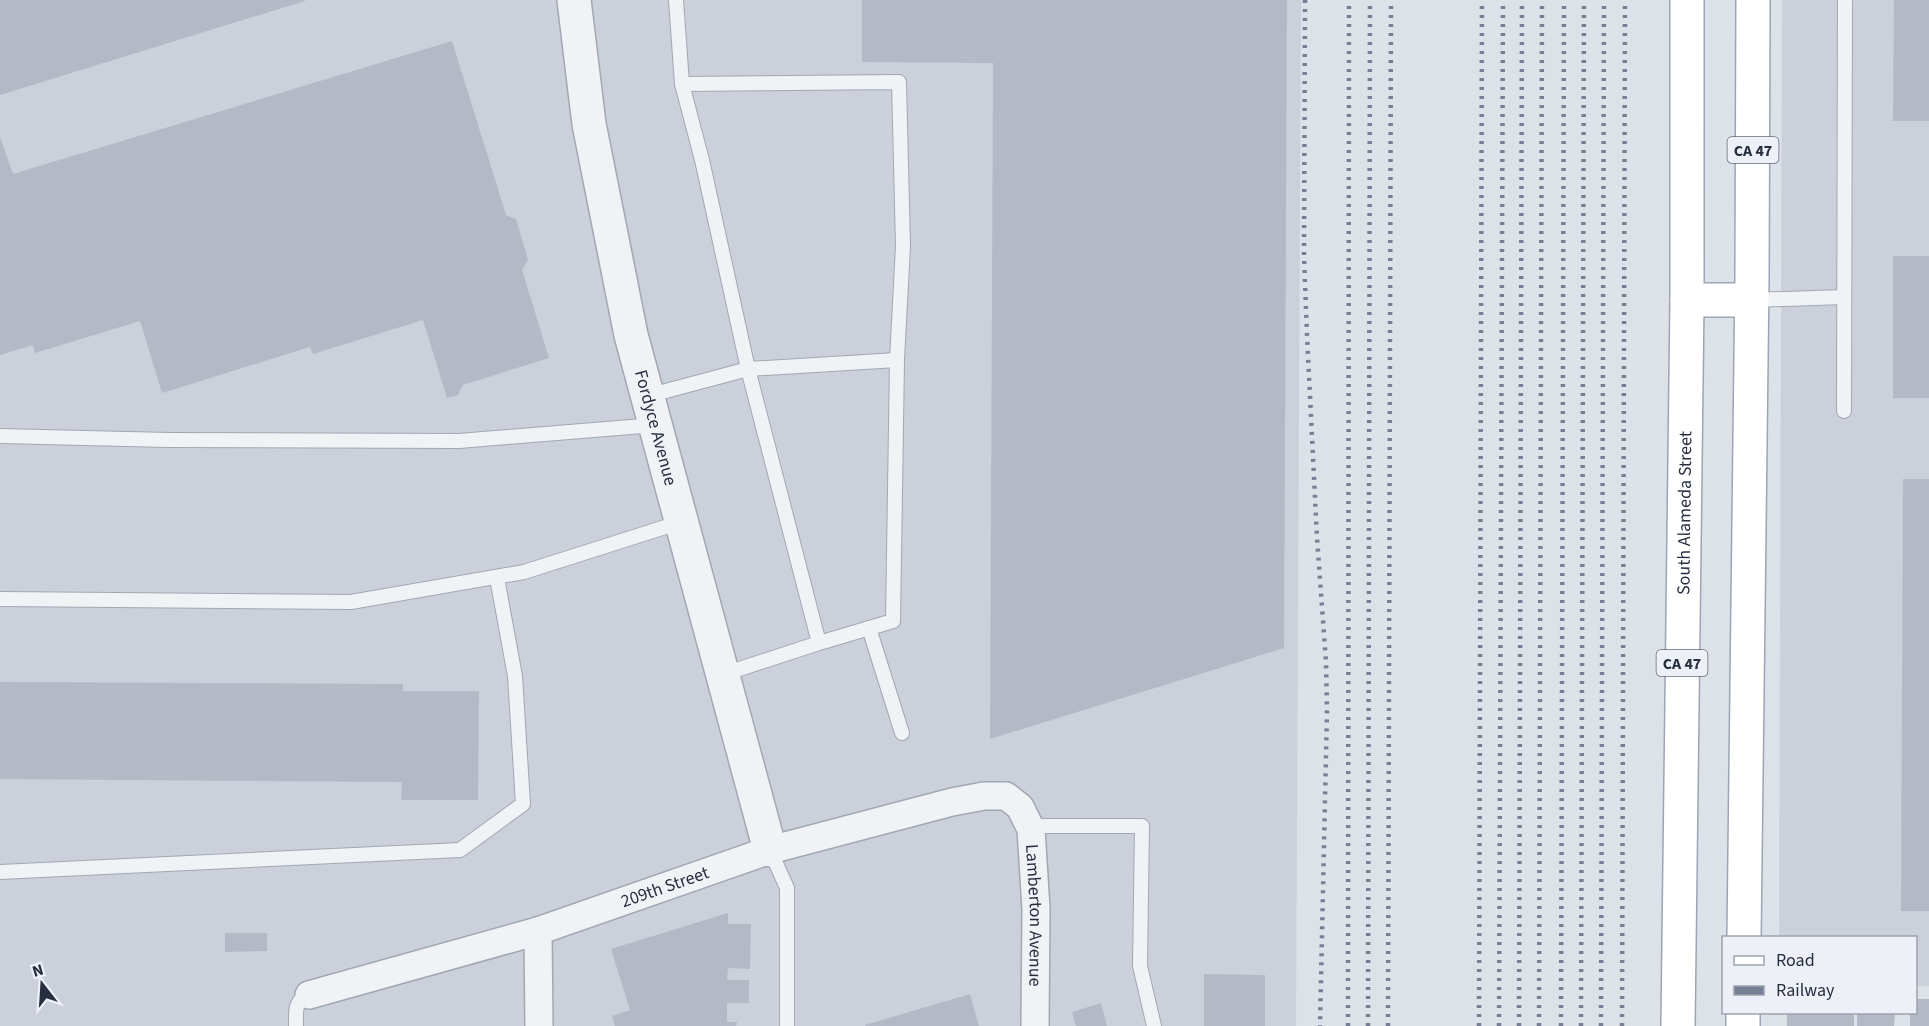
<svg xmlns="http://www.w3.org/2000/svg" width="1929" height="1026" font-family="'Source Sans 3',sans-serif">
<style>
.built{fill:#cbd0da}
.building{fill:#b4bac5}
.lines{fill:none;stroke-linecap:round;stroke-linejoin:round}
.service-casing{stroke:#a2a8b2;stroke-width:16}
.minor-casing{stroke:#a2a8b2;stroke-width:30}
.tertiary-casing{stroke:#a2a8b2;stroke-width:36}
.primary-casing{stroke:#9ca4b5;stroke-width:36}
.service{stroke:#f0f2f6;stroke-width:14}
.minor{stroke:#f0f2f6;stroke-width:27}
.tertiary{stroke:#f0f2f6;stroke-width:33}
.primary{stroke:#fff;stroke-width:33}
.rail{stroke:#767f93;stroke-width:4.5;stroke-dasharray:3 6;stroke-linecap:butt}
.labels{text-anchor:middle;stroke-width:6;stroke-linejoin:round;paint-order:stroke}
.shield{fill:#edf0f6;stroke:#626877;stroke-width:1.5}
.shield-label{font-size:16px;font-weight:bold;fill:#262e40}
.street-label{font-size:18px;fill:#262e40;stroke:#edf0f6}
</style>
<rect width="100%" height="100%" fill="#dde1e8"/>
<g class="built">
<polygon points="0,0 1301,0 1296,1026 0,1026"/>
<polygon points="1782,0 1929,0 1929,986 1916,986 1916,938 1779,938"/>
</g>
<g class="building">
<polygon points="0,0 305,0 305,1 0,95"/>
<polygon points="862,0 1287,0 1284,648 990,739 993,63 862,62"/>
<polygon points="1894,0 1929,0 1929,121 1893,121"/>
<polygon points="452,41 506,215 516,219 528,260 522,270 549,358 463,385 458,395 447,398 423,320 313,354 310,347 162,393 140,321 35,353 33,345 0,355 0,137 13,174"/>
<rect x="1893" y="256" width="36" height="142"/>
<polygon points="1903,479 1929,479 1929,911 1901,911"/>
<polygon points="0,682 403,684 403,691 479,691 478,800 401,800 402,782 0,779"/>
<polygon points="728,913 728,924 751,924 750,969 728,968 727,980 749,980 749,1003 727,1003 727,1022 737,1022 736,1026 615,1026 612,1016 630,1010 611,949"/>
<polygon points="225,933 267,933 267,951 225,952"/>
<polygon points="1204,974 1265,975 1265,1026 1204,1026"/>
<polygon points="970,994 979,1026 865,1026 865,1025"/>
<polygon points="1916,999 1929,999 1929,1026 1910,1026 1910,1012 1916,1012"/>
<polygon points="1101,1003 1107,1026 1076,1026 1072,1012"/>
<rect x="1787" y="1012" width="67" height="14"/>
<polygon points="1857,1012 1895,1012 1894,1026 1857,1026"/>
</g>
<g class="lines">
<defs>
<g id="service">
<polyline points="676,0 682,84"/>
<polyline points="1752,300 1844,297"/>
<polyline points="647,396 748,369 897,360"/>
<polyline points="1844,411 1845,0"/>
<polyline points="0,436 169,440 459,441 655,425"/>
<polyline points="0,599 351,602 524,572 681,522"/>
<polyline points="869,628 902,733"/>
<polyline points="724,674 819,643 893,621 897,360 903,246 899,82 682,84 702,160 748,369 819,643"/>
<polyline points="1030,826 1142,826 1140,966 1154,1026"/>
<polyline points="770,850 787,888 787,1026"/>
<polyline points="0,872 460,850 523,804 515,676 497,578"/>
<path d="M 296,1026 C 296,1011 294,1001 309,995"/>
</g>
<g id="minor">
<polyline points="538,931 539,1026"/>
<path id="s1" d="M 309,995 L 538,931 L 770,850 L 952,802 L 984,796 L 1006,796 L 1020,807 L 1031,829 L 1036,909 L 1035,1026"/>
</g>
<g id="tertiary">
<path id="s2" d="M 574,0 L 589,124 L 631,335 L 770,850"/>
</g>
<g id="primary">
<polyline points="1687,300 1752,300"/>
<polyline points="1744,938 1752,277 1753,0"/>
<path id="s3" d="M 1678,1026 L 1687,300 L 1687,0"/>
<polyline points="1743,1026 1743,1012"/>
</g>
</defs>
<use href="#service" class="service-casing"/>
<use href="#minor" class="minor-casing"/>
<use href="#tertiary" class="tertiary-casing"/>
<use href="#primary" class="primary-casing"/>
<use href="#service" class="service"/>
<use href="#minor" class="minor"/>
<use href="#tertiary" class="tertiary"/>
<use href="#primary" class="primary"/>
<g class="rail">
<polyline points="1305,0 1304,256 1307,335 1317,538 1326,662 1327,710 1320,1026"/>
<polyline points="1348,1026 1349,0"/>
<polyline points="1368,1026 1370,0"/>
<polyline points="1388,1026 1391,0"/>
<polyline points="1479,1026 1482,0"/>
<polyline points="1499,1026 1503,0"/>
<polyline points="1519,1026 1522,0"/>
<polyline points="1539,1026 1542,0"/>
<polyline points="1561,1026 1564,0"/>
<polyline points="1581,1026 1584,0"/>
<polyline points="1601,1026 1604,0"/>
<polyline points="1622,1026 1625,0"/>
</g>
</g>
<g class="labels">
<g class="shield">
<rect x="1727.5" y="137" width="51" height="26" rx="4.5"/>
<rect x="1656.5" y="650" width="51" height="26" rx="4.5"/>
</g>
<g class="shield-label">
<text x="1753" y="156">CA 47</text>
<text x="1682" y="669">CA 47</text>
</g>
<g class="street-label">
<text dy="6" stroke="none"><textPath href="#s2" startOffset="436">Fordyce Avenue</textPath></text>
<text dy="6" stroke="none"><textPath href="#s3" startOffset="513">South Alameda Street</textPath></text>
<text dy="6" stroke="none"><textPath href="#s1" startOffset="372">209th Street</textPath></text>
<text dy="6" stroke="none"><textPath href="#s1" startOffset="855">Lamberton Avenue</textPath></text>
</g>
</g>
<rect x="1722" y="936" width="195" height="78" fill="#edf0f6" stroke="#9da2ad" stroke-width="1.5"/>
<rect x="1734" y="956" width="30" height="9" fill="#ffffff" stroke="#9da2ad" stroke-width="1.5"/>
<text x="1776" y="966" font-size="18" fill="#262e40">Road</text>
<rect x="1734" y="986" width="30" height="9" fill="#767f93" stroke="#9da2ad" stroke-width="1.5"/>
<text x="1776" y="996" font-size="18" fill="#262e40">Railway</text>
<g transform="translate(42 984) rotate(343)" stroke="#edf0f6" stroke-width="4.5" paint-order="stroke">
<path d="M0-4.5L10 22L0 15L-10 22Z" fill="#262e40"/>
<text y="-9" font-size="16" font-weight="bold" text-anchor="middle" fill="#262e40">N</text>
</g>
</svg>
